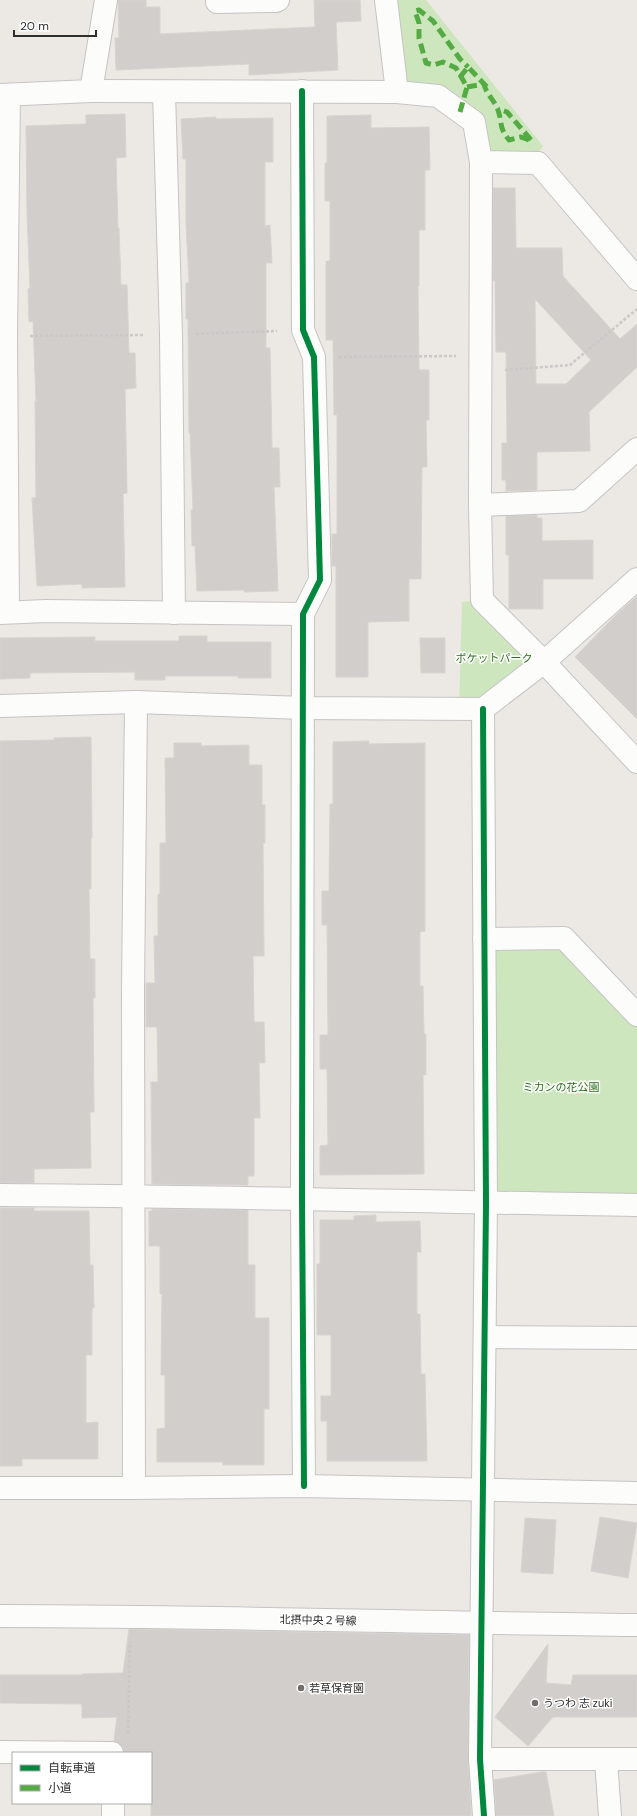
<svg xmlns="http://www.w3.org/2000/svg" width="637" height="1816" font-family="'DM Sans','Noto Sans JP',sans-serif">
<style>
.green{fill:#cee6be}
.building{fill:#d1cecb;stroke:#d7d4d0;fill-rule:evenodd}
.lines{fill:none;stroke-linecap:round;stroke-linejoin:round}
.minor-casing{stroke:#c5c4c5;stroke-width:24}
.path{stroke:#c9c9c8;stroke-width:2.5;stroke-dasharray:3 2;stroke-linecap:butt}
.minor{stroke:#fcfcfb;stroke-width:22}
.quiet{stroke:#54ab44;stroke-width:5;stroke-dasharray:10 5;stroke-linecap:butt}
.cycleway-casing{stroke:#fff;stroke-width:8}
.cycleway{stroke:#00873e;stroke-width:6}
.poi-dot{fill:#706f6e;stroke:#fff;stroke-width:1.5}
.labels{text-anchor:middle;stroke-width:3;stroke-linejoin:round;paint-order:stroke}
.park-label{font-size:11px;fill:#2c6e1b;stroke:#fff}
.street-label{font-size:11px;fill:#2e2e2e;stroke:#fff}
.poi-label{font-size:11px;fill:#2e2e2e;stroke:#fff;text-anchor:start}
</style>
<rect width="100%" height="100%" fill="#ece8e4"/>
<g class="green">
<polygon points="393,0 426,0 543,146 537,155 490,155 480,121 402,86"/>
<polygon points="482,600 544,662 483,709 459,709 462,602"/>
<polygon points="564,938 637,1015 637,1205 486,1203 484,939"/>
</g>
<g class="building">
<polygon points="118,0 146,0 146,7 160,7 160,34 315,27 314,0 360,0 361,21 336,22 338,70 249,75 249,64 116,70 115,38 119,38"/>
<polygon points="125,114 126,157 116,158 118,228 119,228 121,285 127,285 129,353 135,353 136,388 125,389 127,493 123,494 125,587 82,588 82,584 37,586 32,498 36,498 35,401 36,401 33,321 29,322 28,289 30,288 27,214 26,126 86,124 86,115"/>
<polygon points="371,115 371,128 429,127 430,170 425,170 425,230 419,230 419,286 418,286 419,370 429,370 429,420 426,420 427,467 422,467 421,579 409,579 409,621 368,622 368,677 336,677 336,566 332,566 332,534 337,534 337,415 334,415 333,340 326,340 326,261 330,261 330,201 325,201 325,163 327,163 327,116"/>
<polygon points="216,117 216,119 273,118 273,162 265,162 265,226 270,225 272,263 266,263 266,348 270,348 272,448 279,448 280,487 274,487 278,591 245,592 244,590 197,591 195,546 192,546 191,510 193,510 190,433 189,433 188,319 186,319 186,283 189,283 186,223 186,159 183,159 181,119"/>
<path d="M 493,188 L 515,188 L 516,248 L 562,248 L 563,276 L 620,339 L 637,324 L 637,367 L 589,412 L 590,451 L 537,452 L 537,490 L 506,491 L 506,480 L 502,480 L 502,443 L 507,443 L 506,352 L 496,352 L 495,281 L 493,281 ZM 535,299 L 591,360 L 566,384 L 536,384 Z"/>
<polygon points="537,515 537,518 542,518 542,541 593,540 593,579 543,579 543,609 509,609 509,555 506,555 506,516"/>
<polygon points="637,596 637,719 575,657 616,615"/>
<polygon points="179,636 207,636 207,642 271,642 271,678 238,678 238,676 165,676 165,680 135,680 135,672 30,673 30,678 0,679 0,638 95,637 95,641 179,641"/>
<polygon points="420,638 445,638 445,673 421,673"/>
<polygon points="91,737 92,838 91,838 91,889 89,889 90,959 95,959 95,998 93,998 94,1112 90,1112 91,1168 34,1169 34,1183 0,1183 0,741 54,740 54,738"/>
<polygon points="369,741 369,744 425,743 425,931 420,932 420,986 423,986 424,1034 426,1034 426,1075 423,1075 424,1174 320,1175 320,1146 328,1145 327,1069 320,1069 320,1035 328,1035 327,925 322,925 322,891 329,891 330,804 333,804 333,742"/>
<polygon points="174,743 201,743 201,746 249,745 249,765 262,765 262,805 265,805 265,843 263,843 264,956 253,956 254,1022 264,1022 265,1063 259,1063 260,1118 254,1118 254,1176 248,1176 248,1185 152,1184 151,1082 158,1082 157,1027 146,1027 146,983 155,983 154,936 158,936 158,894 160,894 160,843 166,843 165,758 174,758"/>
<polygon points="0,1208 34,1208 34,1211 89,1211 90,1265 93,1265 94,1308 92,1308 92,1355 86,1355 86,1423 98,1422 98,1459 22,1459 22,1466 0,1466"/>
<polygon points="152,1209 248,1210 248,1265 255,1265 255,1318 269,1318 269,1409 264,1409 264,1465 223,1465 223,1462 157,1462 157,1429 165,1428 165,1375 161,1375 162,1294 160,1294 160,1246 149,1246 149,1211 152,1211"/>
<polygon points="376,1215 376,1222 420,1221 421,1252 417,1252 417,1314 420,1314 421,1374 425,1374 427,1461 327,1461 327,1421 321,1421 321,1396 331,1396 331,1335 317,1335 317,1264 320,1264 320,1220 354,1220 354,1216"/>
<polygon points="600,1517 637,1523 628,1578 591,1571"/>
<polygon points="525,1518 556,1520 553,1574 521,1572"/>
<polygon points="129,1629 469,1635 468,1759 471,1816 151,1816 151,1753 124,1753 123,1747 114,1741 117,1717 82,1718 82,1704 0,1703 0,1675 82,1675 82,1674 123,1673"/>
<polygon points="548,1644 546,1683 571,1685 573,1675 637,1675 637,1717 553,1717 528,1746 495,1717"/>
<polygon points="541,1772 546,1772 554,1816 496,1816 494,1780"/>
</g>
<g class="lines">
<defs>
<g id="minor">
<polyline points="217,0 217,2 276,1 278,0"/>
<polyline points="386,0 397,92 438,96 474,122 481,162 538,163 637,279"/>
<polyline points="91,91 397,92"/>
<polyline points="302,91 303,330 314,357 320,580 303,614 302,1198 304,1486"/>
<polyline points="164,92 171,334 174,613"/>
<polyline points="0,95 91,91 106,0"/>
<polyline points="481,162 480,505 482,600 544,662 637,762"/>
<polyline points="480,505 579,501 637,449"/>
<polyline points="8,612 6,336 9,95"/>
<polyline points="0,613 46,611 303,614"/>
<polyline points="0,706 136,702 303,708 483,709 544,662 637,579"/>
<polyline points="483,709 486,1203 480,1759 484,1816"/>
<polyline points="484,939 564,938 637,1015"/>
<path d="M 0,1195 C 212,1196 425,1202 637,1205"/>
<polyline points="485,1337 637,1338"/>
<polyline points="0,1488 134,1488 304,1486 637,1493"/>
<polyline points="134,1488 133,991 136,702"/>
<path d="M 0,1616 C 212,1616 425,1623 637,1625"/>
<polyline points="0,1752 112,1753"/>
<polyline points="480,1759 637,1759"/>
<polyline points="606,1760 610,1816"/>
<polyline points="113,1803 113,1816"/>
</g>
</defs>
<use href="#minor" class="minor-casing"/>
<g class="path">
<polyline points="196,334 277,331"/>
<polyline points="30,336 145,335"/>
<polyline points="339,357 456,356"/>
<polyline points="505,370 570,365 637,309"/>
<polyline points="128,1733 130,1642"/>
</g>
<use href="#minor" class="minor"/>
<g class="quiet">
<polyline points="460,77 468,67 487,87"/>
<path d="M 467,87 L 484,84 C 486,94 495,101 498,110 C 503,125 498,126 509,140 L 521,137 L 532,141 L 507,112 L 498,109"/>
<polyline points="460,112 467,87 456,68 443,62 434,65 426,63 419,38 419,23 415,11 419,10 433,21 460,59 468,67"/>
</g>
<defs>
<g id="cycleway">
<polyline points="302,91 303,330 314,357 320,580 303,614 302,1198 304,1486"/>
<polyline points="483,709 486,1203 480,1759 484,1816"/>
</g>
</defs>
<use href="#cycleway" class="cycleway-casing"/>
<use href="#cycleway" class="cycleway"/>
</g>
<g class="poi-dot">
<circle cx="301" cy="1688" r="4"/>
<circle cx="535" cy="1703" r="4"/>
</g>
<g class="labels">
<g class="park-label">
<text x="494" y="662">ポケットパーク</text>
<text x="561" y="1091">ミカンの花公園</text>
</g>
<g class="street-label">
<text transform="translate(318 1620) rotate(1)" y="4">北摂中央２号線</text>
</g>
<g class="poi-label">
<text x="309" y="1692">若草保育園</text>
<text x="543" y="1707">うつわ 志 zuki</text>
</g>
</g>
<rect x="12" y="1752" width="140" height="52" fill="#ffffff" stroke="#ababab"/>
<rect x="20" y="1765" width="20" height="6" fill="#00873e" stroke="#ababab"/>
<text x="48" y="1772" font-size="12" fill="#2e2e2e">自転車道</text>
<rect x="20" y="1785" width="20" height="6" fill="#54ab44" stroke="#ababab"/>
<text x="48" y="1792" font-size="12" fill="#2e2e2e">小道</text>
<path d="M14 30v6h82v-6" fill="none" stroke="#2e2e2e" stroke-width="2"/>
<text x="20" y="30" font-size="12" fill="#2e2e2e" stroke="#ffffff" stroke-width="3" paint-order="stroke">20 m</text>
</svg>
